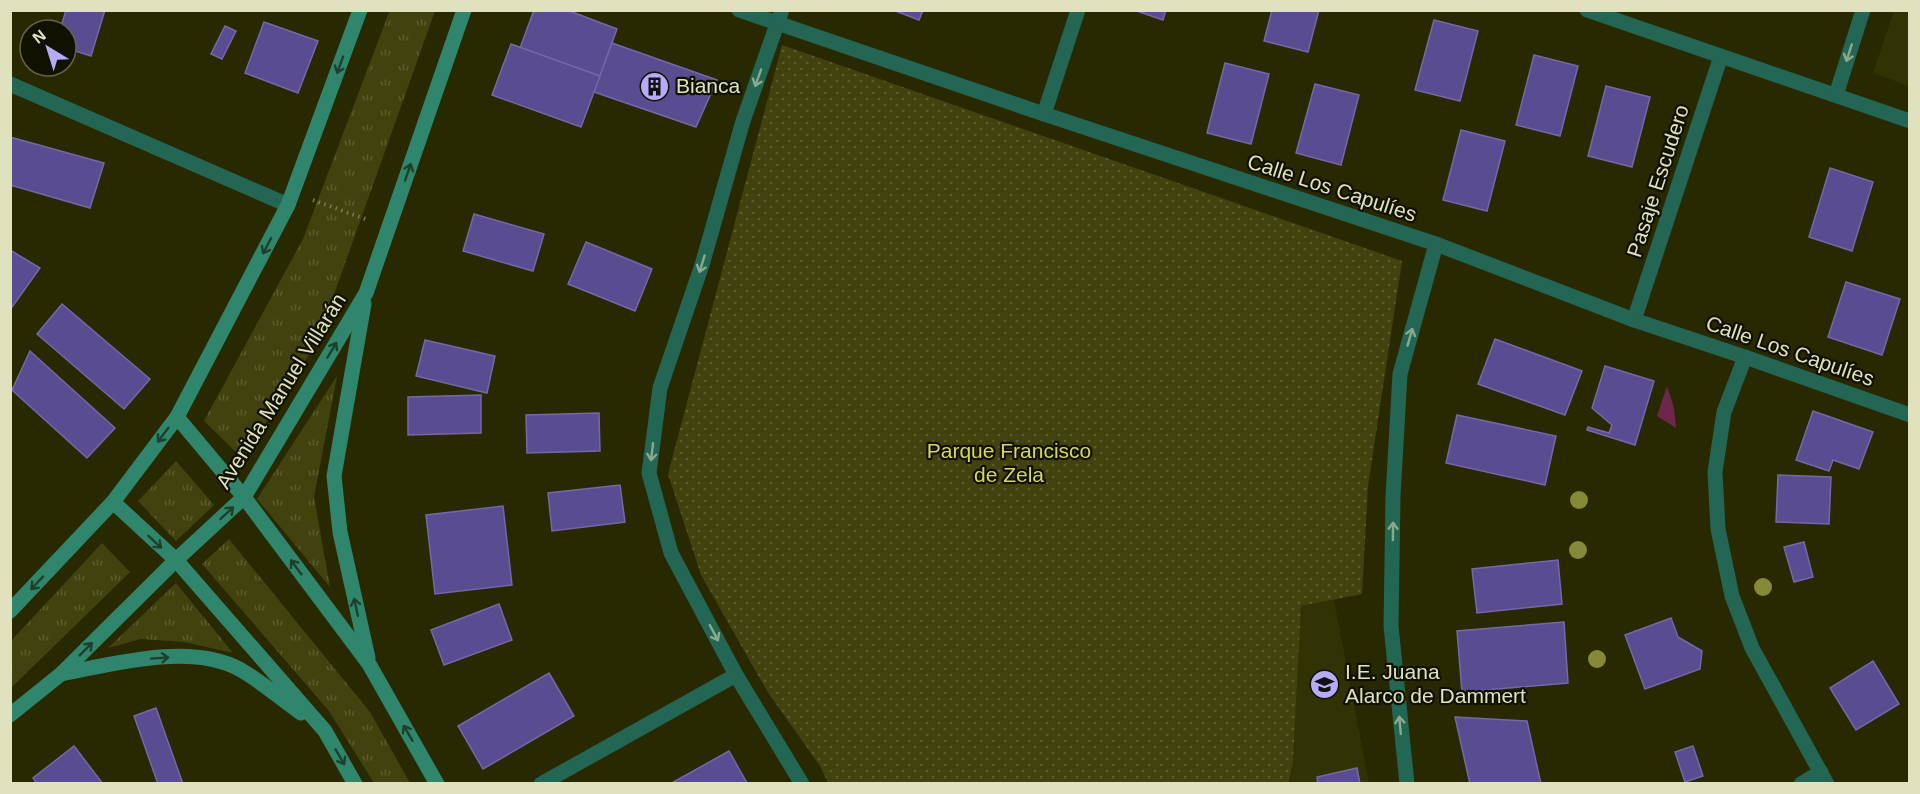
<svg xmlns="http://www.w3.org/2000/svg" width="1920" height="794" font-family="Helvetica,sans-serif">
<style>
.built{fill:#323304}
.grass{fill:url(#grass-tufts)}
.park{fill:url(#park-dots)}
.water{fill:#6d274c}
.building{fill:#5a4c90;stroke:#7368a8;stroke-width:1.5}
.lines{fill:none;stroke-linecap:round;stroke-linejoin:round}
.path{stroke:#7a7b55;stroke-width:4;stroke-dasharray:1.5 4.5;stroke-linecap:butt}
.pedestrian{stroke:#226653;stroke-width:15}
.minor{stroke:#226653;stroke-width:15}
.secondary{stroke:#30866d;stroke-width:15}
.tree{fill:#868937}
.oneway{stroke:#8aaa8d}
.oneway2{stroke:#1d402c}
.labels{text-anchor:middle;stroke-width:4.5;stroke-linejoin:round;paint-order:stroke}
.poi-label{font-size:21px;fill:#e0e2bd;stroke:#110;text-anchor:start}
.street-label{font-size:21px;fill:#e0e2bd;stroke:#110}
.park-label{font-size:21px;fill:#d3d764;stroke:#110}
</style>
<defs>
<pattern id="grass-tufts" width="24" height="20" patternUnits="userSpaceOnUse" patternTransform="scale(1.5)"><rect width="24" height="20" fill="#41420e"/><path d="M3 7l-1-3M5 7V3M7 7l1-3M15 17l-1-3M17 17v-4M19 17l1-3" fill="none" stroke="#5c5d2f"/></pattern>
<pattern id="park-dots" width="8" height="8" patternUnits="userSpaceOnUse" patternTransform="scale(1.5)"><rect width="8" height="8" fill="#41420e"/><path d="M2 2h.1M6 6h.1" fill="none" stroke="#5c5d2f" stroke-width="1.8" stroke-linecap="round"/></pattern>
</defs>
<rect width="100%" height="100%" fill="#282901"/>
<g class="built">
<polygon points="1894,11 1909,11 1909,86 1873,73"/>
<polygon points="1334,600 1369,783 1290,784 1293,761 1301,606"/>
</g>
<g class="grass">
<polygon points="390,10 435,11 317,342 243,459 204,421 303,239"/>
<polygon points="337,376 314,497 330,587 257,499"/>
<polygon points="176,461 214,505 176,541 138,501"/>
<polygon points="229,539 370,712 410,783 374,783 329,711 202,564"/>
<polygon points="102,543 130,572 11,688 11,641"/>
<polygon points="176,583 233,653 184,642 141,639 108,648"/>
</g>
<polygon class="park" points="782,45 1402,261 1368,486 1362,594 1301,606 1293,761 1289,783 828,783 820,766 767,691 701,575 668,474"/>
<polygon class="water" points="1667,386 1674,408 1676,428 1657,416"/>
<g class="building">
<polygon points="66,10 105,10 91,56 66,48 66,30 60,30"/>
<polygon points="534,10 567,10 617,29 600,76 520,48"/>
<polygon points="893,10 923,10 919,20"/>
<polygon points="1134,10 1166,10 1163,20"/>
<polygon points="1272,10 1319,10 1308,52 1264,41"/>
<polygon points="1434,20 1478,31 1460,101 1415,90"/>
<polygon points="264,22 318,41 298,93 245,73"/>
<polygon points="225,26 236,31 222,59 211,54"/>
<polygon points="612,43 717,80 696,127 594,92"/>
<polygon points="511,44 600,76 581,127 492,95"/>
<polygon points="1534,55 1578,66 1560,136 1516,125"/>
<polygon points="1225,63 1269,74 1251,144 1207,133"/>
<polygon points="1315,84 1359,95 1341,165 1296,153"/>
<polygon points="1606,86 1650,97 1632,167 1588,156"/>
<polygon points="1461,130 1505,141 1487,211 1443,200"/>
<polygon points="10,137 104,163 90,208 10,185"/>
<polygon points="1830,168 1873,182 1852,251 1809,237"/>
<polygon points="474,214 544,234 533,271 463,251"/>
<polygon points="586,242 652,269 635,311 568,284"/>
<polygon points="10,250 40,268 10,310"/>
<polygon points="1846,282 1900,299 1882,355 1828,337"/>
<polygon points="62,304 150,379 124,409 37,334"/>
<polygon points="1495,339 1582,371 1565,415 1478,384"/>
<polygon points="425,340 495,356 487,393 416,376"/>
<polygon points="30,351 115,428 87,458 12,390"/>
<polygon points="1605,366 1654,381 1635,445 1587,430 1588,427 1609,433 1612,425 1592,408"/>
<polygon points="481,395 481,433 408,435 408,397"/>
<polygon points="1813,411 1873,432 1859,469 1833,460 1829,471 1796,460"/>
<polygon points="599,413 600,451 527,453 526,415"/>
<polygon points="1457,415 1556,436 1545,485 1446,463"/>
<polygon points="1778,475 1831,477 1829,524 1776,522"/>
<polygon points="620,485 625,522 552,531 548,493"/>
<polygon points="503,506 512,585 435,594 426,515"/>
<polygon points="1804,542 1813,577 1794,582 1784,547"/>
<polygon points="1558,560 1562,604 1477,613 1472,569"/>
<polygon points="499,604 512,640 444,665 431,630"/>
<polygon points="1671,618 1678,637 1702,651 1700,669 1645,689 1625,635"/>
<polygon points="1564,622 1568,683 1462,692 1457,631"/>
<polygon points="1873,661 1899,704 1856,730 1830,688"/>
<polygon points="549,673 574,716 483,769 458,726"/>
<polygon points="156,708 183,784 158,784 134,716"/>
<polygon points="1455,717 1527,721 1541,784 1470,784"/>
<polygon points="74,746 103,784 37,784 33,778"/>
<polygon points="1693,746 1703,776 1685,782 1675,752"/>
<polygon points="729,751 747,783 670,784"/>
<polygon points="1357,768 1360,784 1318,784 1317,777"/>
</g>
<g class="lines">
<polyline class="path" points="313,200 368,220"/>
<polyline class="pedestrian" points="1634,320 1721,56"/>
<g class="minor">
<polyline points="739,10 1044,114 1436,244 1634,320 1745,357 1910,415"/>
<polyline points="782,10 743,121 702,265 660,388 649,473 671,553 736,675 802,784"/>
<polyline points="1587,10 1910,121"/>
<polyline points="10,84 288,205"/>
<polyline points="1836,95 1863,10"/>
<polyline points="1044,114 1078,10"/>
<polyline points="1745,357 1724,412 1715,472 1718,529 1732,596 1752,648 1827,784"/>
<polyline points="541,784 736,675"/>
<polyline points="1407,784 1391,626 1393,496 1400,374 1436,244"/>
<polyline points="1801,784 1821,772"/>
</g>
<g class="secondary">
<polyline points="364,304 334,476 340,532 368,658"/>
<polyline points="177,417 244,497 369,664 437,784"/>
<polyline points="113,502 176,560 325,731 355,784"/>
<polyline points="10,611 113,502 177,417 288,205 360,10"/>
<path d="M 61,674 C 113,664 192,642 241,670 C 262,682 281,699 301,713"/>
<polyline points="10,715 61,674 176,560 244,497 366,293 464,10"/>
</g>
</g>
<g class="tree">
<circle cx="1579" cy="500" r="9"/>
<circle cx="1578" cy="550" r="9"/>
<circle cx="1763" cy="587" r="9"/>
<circle cx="1597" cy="659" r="9"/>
</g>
<defs><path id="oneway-shaft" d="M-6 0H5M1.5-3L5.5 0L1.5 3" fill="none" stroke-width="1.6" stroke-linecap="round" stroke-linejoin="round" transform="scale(1.5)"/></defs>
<g class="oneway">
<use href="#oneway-shaft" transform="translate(1849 53) rotate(108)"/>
<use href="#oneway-shaft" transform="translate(758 78) rotate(110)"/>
<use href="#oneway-shaft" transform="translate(702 264) rotate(107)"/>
<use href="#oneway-shaft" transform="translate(1410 337) rotate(-74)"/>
<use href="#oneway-shaft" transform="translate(652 452) rotate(97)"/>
<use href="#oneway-shaft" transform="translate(1393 531) rotate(-89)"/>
<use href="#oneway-shaft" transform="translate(714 633) rotate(62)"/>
<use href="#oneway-shaft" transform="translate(1400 725) rotate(-95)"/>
</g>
<g class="oneway2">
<use href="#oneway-shaft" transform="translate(340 65) rotate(110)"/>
<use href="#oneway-shaft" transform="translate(408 172) rotate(-71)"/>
<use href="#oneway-shaft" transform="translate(267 246) rotate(118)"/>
<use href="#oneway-shaft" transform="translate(332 350) rotate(-59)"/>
<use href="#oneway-shaft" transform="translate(163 435) rotate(127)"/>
<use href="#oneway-shaft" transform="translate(227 513) rotate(-43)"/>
<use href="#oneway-shaft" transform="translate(155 542) rotate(43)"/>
<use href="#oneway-shaft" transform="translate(296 567) rotate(-127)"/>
<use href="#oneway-shaft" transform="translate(37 583) rotate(133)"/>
<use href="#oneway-shaft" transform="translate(356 607) rotate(-102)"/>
<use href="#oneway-shaft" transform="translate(86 649) rotate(-45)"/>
<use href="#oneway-shaft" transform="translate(160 658) rotate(-4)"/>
<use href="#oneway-shaft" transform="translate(408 733) rotate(-120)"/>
<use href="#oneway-shaft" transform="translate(340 757) rotate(60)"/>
</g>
<defs>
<symbol id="building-disc" viewBox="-11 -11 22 22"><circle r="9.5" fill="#b7abf8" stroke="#110"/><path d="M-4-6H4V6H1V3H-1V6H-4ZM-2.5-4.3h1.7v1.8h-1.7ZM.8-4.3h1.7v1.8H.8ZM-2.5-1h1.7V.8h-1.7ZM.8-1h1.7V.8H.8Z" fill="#111"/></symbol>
<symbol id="university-disc" viewBox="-11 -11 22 22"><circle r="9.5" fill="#b7abf8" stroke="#110"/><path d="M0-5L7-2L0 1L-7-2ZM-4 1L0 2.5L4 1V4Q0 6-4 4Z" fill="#111"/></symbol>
</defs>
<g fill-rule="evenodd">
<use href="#building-disc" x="638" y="70" width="33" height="33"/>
<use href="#university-disc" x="1308" y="668" width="33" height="33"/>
</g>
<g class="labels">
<g class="poi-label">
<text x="676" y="93">Bianca</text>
<text x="1345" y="679">I.E. Juana<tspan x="1345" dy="24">Alarco de Dammert</tspan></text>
</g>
<g class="street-label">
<text transform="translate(1658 181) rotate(-72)" y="7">Pasaje Escudero</text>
<text transform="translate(1332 188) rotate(18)" y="7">Calle Los Capulíes</text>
<text transform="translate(1790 351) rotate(19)" y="7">Calle Los Capulíes</text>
<text transform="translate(281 391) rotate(-58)" y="7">Avenida Manuel Villarán</text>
</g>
<g class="park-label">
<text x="1009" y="458">Parque Francisco<tspan x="1009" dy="24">de Zela</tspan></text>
</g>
</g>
<rect width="1920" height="794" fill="none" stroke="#e0e2bd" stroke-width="24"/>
<g transform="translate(48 48) rotate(322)"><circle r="28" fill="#111100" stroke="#64654c" stroke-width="1.5"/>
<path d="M0-4.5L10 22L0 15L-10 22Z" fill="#b7abf8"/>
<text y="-9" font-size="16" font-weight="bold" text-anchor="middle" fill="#e0e2bd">N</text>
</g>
</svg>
